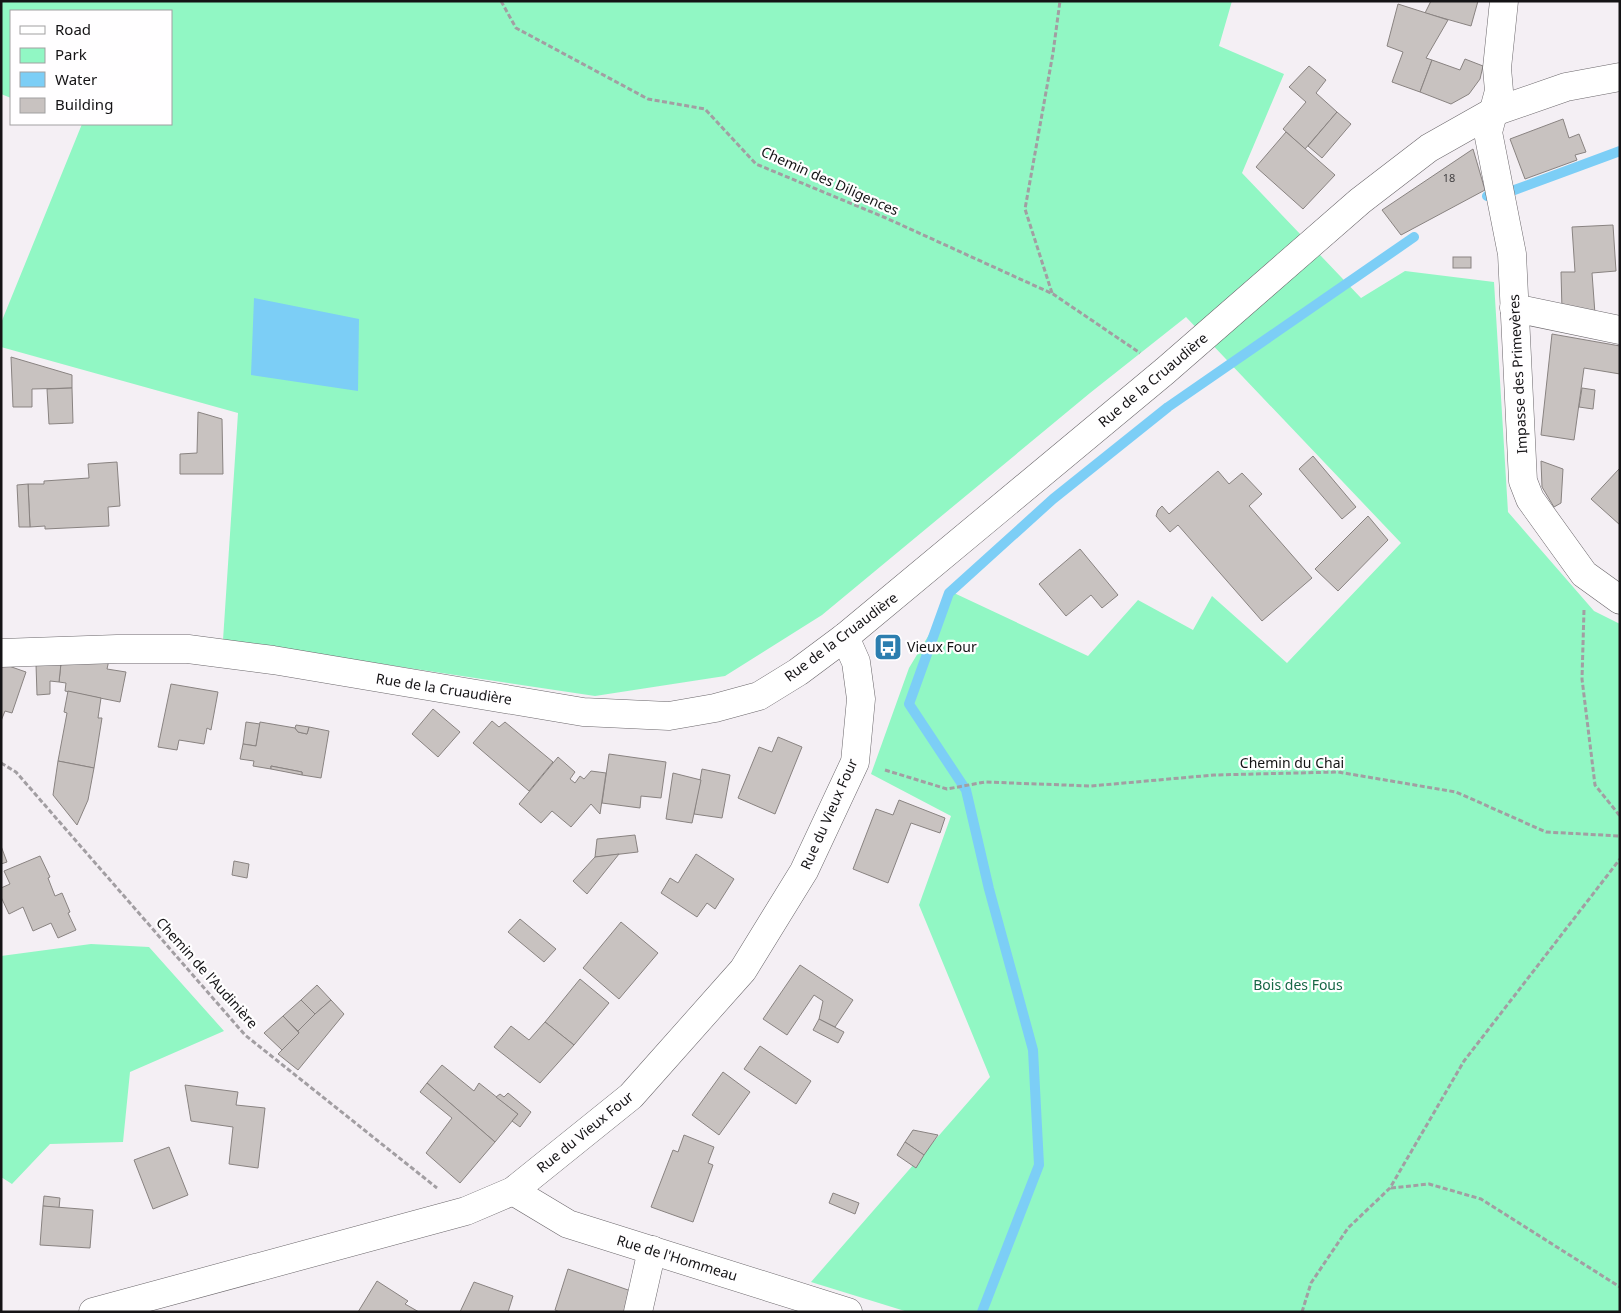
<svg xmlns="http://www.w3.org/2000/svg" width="1621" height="1313" font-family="'Noto Sans',sans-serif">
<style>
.green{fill:#91f7c4}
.water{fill:#7ccef6}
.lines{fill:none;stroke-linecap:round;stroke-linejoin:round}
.stream{stroke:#7ccef6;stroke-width:10}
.building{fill:#c8c2c0;stroke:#898381}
.minor-casing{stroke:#6b676b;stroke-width:29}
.secondary-casing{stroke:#6b676b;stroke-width:29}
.path{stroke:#a29ea2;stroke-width:3;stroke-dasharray:5 2.5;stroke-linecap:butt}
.minor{stroke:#fff;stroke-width:28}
.secondary{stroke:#fff;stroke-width:28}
.labels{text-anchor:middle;stroke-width:4.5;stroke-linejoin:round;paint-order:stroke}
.number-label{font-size:11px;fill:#413f40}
.street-label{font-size:14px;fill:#141315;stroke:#fffeff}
.poi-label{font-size:14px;fill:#141315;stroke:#fffeff;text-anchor:start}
.park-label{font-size:14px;fill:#176645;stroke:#fffeff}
</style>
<rect width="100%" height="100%" fill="#f4eff4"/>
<g class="green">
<polygon points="1,1 1232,1 1219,46 1284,74 1242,173 1361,298 1405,271 1494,282 1508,512 1594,611 1620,624 1620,1312 908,1312 811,1282 990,1077 919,905 951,816 871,774 909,668 954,593 1088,656 1138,600 1193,630 1212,596 1287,663 1401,543 1186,317 1090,393 822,615 725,676 595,696 223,640 238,413 1,347 1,323 82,124 171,124 171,11 11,11 11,98 1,94"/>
<polygon points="91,944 149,947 224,1031 130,1072 123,1142 50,1144 12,1184 1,1177 1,956"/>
</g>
<polygon class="water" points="254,298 359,319 358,391 251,375"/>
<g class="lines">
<g class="stream">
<polyline points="1487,196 1509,192 1620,151"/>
<polyline points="982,1312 1039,1165 1033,1050 989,889 966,790 909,704 949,593 1053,499 1168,407 1414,237"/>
</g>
</g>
<g class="building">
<polygon points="1431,1 1478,1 1471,26 1425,13"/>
<polygon points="1398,4 1448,20 1426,58 1432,60 1420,92 1392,82 1403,52 1387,46"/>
<polygon points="1465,59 1483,66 1480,79 1469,94 1451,104 1420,92 1432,60 1460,70"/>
<polygon points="1309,66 1326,80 1316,93 1337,112 1305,149 1283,129 1306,102 1289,87"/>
<polygon points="1337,112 1351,124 1322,158 1308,146"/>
<polygon points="1563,119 1569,138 1579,134 1586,152 1575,155 1577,160 1525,179 1510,139"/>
<polygon points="1286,132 1335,175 1303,209 1256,167"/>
<polygon points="1473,149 1485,190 1401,235 1382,210"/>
<polygon points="1613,225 1616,271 1592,273 1595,314 1562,310 1561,272 1575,272 1572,227"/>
<rect x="1453" y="257" width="18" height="11"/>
<polygon points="1552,334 1620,346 1620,374 1584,368 1574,440 1541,435"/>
<polygon points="11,357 72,375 72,388 32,389 32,407 13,407"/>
<polygon points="72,388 73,423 49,424 47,389"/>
<polygon points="1582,388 1595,390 1593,409 1579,407"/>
<polygon points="198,412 222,419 223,474 180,474 180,454 197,453"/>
<polygon points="1313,456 1356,507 1342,519 1299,469"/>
<polygon points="1541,461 1563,469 1561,503 1554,507 1542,487"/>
<polygon points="117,462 120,506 108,507 109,526 45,529 45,526 30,527 28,484 44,484 44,481 89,478 88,464"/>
<polygon points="1619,469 1620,469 1620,525 1591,499"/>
<polygon points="1218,471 1229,484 1242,473 1262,494 1249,506 1312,578 1262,621 1178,525 1170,532 1156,516 1158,510 1162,506 1169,514"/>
<polygon points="28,484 30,527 19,527 17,485"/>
<polygon points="1368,516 1388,540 1338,591 1315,569"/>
<polygon points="1080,549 1118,595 1102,608 1091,595 1066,616 1039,584"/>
<polygon points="109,660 107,669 126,672 120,702 65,691 66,683 59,682 61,663"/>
<polygon points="61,663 59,682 50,681 50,694 37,695 36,664"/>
<polygon points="3,664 26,672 12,713 5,711 1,721 1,669"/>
<polygon points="171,684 218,692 211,730 207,728 204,744 179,740 177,750 158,747"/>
<polygon points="68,691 101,698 98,718 102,718 94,768 58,761 67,713 64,712"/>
<polygon points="433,709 460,732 438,757 412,734"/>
<polygon points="492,721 499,727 505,722 553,762 529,791 473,743"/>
<polygon points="246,722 260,724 256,746 243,744"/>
<polygon points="260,722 295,728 298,732 307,734 309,727 329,731 321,778 302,775 302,772 271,766 271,769 253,766 254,761 240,759 243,744 256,746"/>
<polygon points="296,725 309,727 307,734 298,732 295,728"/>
<polygon points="778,737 802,747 775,814 738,798 759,747 772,752"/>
<polygon points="609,754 666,762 661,798 641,796 640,808 602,803"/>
<polygon points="558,757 575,772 570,779 575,783 580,776 584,779 591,771 606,773 600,814 591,804 571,827 552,811 541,823 519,804"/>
<polygon points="58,761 94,768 88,800 77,825 53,795"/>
<polygon points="271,766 302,772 302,775 271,769"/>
<polygon points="702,769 730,775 722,818 694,814"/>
<polygon points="673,773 701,780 692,823 666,819"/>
<polygon points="899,800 945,818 940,833 911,823 888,883 853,869 876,809 893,815"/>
<polygon points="635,835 638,852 595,857 597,839"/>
<polygon points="1,846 7,862 1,864"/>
<polygon points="619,854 587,894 573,881 595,857"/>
<polygon points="696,854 734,879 715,909 707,903 697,917 661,893 670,878 678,883"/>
<polygon points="40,856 50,877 48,878 55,896 62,893 70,912 68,913 76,930 58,938 51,923 33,931 23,907 9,914 1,897 1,888 10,884 4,871"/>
<polygon points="234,861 249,864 247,878 232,875"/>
<polygon points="520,919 556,949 544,962 508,932"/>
<polygon points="621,922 658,953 619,999 583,968"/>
<polygon points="800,965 853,1000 835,1027 819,1019 823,1001 814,995 787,1035 763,1019"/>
<polygon points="580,979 609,1003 574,1045 545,1022"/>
<polygon points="317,985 331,1000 315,1014 301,1000"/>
<polygon points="301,1000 315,1014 298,1031 283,1016"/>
<polygon points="331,1000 344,1014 298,1070 278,1054 299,1033 298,1031 315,1014"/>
<polygon points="283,1016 299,1033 282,1050 264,1033"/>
<polygon points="819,1019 844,1032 838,1043 813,1030"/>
<polygon points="545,1022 574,1045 540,1083 494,1047 511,1026 529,1040"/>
<polygon points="760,1046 811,1081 796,1104 744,1069"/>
<polygon points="442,1065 474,1091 479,1083 518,1114 495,1142 427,1083"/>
<polygon points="723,1072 750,1092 719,1135 692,1115"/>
<polygon points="427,1083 495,1142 460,1183 426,1153 452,1118 420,1092"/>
<polygon points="185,1085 238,1092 236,1105 265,1108 258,1168 229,1164 233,1127 191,1121"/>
<polygon points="508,1093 531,1112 520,1127 512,1121 518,1114 496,1097 500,1094 504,1097"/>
<polygon points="913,1130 938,1135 924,1155 905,1142"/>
<polygon points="684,1135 714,1147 708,1163 713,1165 693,1222 651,1207 673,1150 678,1152"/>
<polygon points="905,1142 924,1155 916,1168 897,1155"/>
<polygon points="169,1147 188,1195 153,1209 134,1160"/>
<polygon points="833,1193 859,1203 855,1214 829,1203"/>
<polygon points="44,1196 60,1198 59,1208 43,1206"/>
<polygon points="43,1206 93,1210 90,1248 40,1245"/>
<polygon points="568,1269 631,1291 627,1312 560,1312 555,1310"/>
<polygon points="377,1281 408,1301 405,1304 419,1312 358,1312"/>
<polygon points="474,1282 513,1296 508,1312 460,1312"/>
</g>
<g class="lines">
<defs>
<g id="minor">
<polyline points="1504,1 1497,68 1499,91 1488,132 1512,254 1523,481 1530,499 1584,574 1620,600"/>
<polyline points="1514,308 1620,330"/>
<polyline points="513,1191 568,1224 848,1312"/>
<polyline points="93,1312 466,1211 513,1191 631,1096 743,970 804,871 855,762 861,699 856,662 845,637"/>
<polyline points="638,1312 652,1250"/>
</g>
<polyline id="secondary" points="1,653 117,649 188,649 273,660 583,712 669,716 715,708 759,696 798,672 845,637 1165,371 1360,201 1429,148 1491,113 1566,87 1620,77"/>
</defs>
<use href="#minor" class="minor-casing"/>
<use href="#secondary" class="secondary-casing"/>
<g class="path">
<polyline points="501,1 516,28 648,99 705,109 756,164 886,218 1053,294 1140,353"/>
<polyline points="1052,293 1025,209 1053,53 1060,1"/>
<polyline points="1584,610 1582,679 1595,785 1620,816"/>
<polyline points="1,763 16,772 245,1035 437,1188"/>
<polyline points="885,770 947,789 985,782 1091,786 1214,775 1338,772 1456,792 1546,832 1620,836"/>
<polyline points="1391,1188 1429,1184 1481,1199 1620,1287"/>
<polyline points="1302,1312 1311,1283 1348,1228 1390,1188 1464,1061 1620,859"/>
</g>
<use href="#minor" class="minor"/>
<use href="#secondary" class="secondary"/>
</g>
<defs>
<symbol id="bus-square" viewBox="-11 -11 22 22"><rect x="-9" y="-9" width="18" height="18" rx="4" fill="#2c7eaf" stroke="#fffeff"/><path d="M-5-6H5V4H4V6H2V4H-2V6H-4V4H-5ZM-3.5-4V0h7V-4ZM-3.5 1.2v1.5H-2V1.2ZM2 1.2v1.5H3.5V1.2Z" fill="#fff"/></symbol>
</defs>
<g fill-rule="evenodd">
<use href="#bus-square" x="872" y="631" width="32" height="32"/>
</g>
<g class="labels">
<g class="number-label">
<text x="1449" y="182">18</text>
</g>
<g class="street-label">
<text transform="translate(830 181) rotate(24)" y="5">Chemin des Diligences</text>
<text transform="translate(1518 374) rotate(-93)" y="5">Impasse des Primevères</text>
<text transform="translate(1153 380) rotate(-40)" y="5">Rue de la Cruaudière</text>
<text transform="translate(841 637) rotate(-37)" y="5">Rue de la Cruaudière</text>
<text transform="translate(444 689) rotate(9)" y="5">Rue de la Cruaudière</text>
<text x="1292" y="768">Chemin du Chai</text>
<text transform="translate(829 814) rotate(-66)" y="5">Rue du Vieux Four</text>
<text transform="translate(207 973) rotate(48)" y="5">Chemin de l'Audinière</text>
<text transform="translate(585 1132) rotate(-39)" y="5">Rue du Vieux Four</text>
<text transform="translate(677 1258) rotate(17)" y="5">Rue de l'Hommeau</text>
</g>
<g class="poi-label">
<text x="907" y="652">Vieux Four</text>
</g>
<g class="park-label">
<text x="1298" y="990">Bois des Fous</text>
</g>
</g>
<rect width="1621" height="1313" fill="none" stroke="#141315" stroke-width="5"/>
<rect x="10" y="10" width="162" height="115" fill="#fffeff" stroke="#a1a0a1"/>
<rect x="20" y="26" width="25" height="8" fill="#ffffff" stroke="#a1a0a1"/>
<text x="55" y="35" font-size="15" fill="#141315">Road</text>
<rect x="20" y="48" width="25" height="15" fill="#91f7c4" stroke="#a1a0a1"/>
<text x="55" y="60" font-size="15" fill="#141315">Park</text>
<rect x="20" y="72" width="25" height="15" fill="#7ccef6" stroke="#a1a0a1"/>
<text x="55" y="85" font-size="15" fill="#141315">Water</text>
<rect x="20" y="98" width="25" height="15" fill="#c8c2c0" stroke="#a1a0a1"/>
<text x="55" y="110" font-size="15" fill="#141315">Building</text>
</svg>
